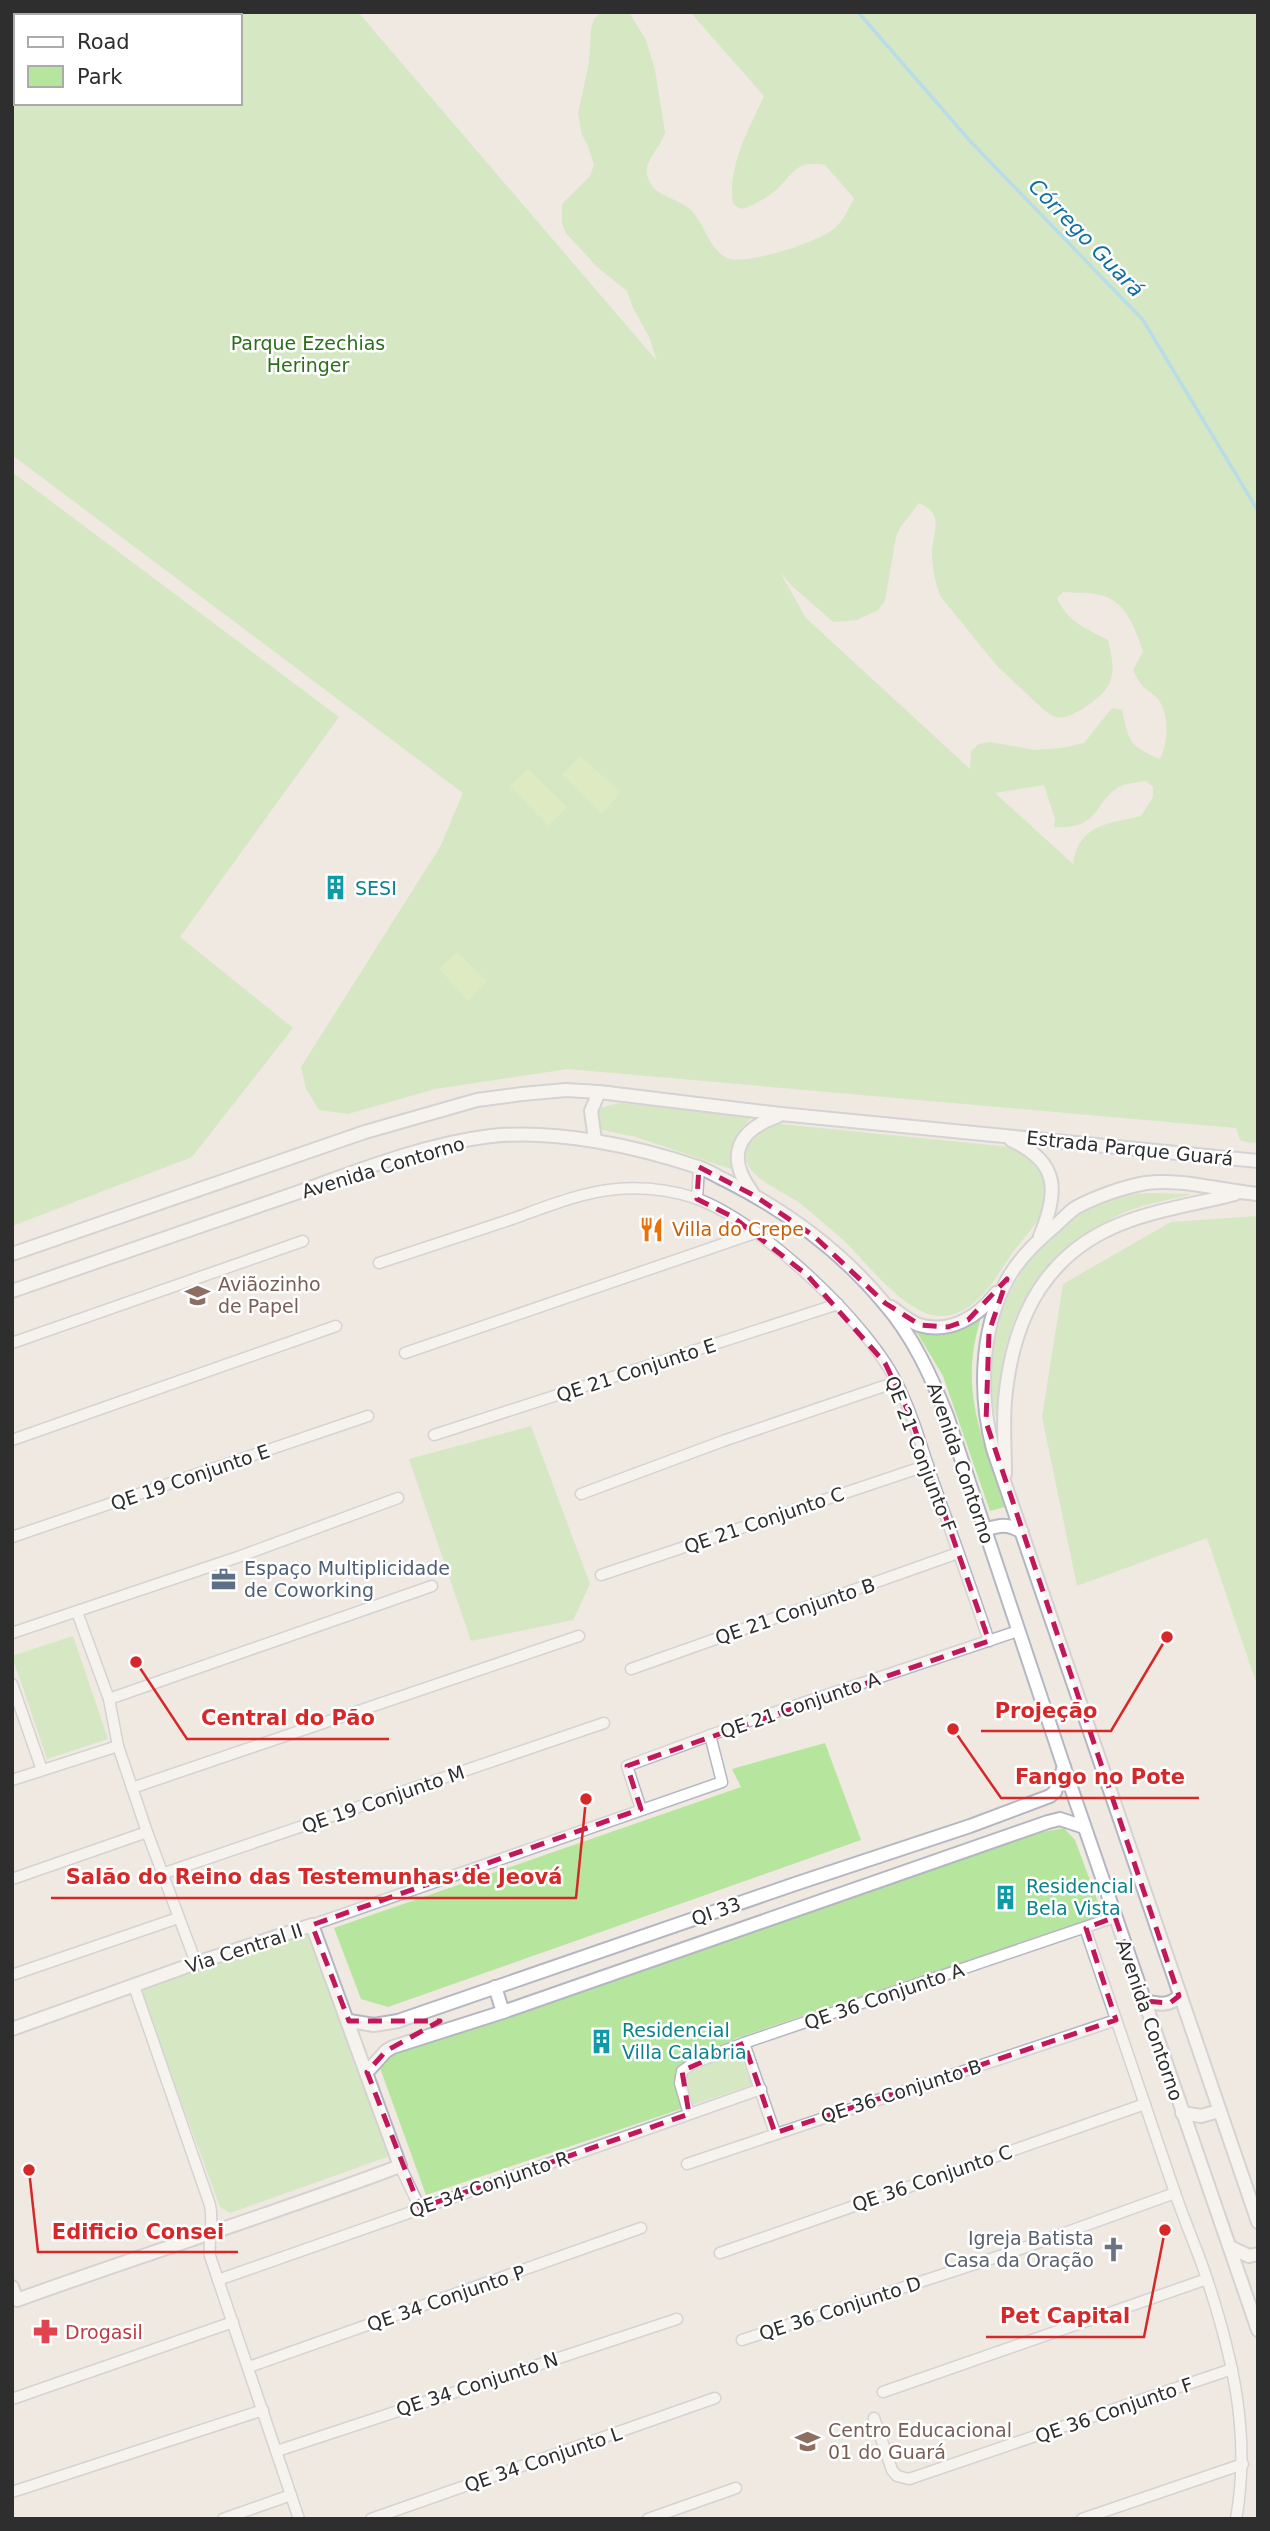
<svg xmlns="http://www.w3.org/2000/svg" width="1270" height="2531" font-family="'DejaVu Sans',sans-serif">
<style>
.green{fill:#b6e59e;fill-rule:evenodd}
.pitch{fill:#c9ec9a}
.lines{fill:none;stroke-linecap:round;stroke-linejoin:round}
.stream{stroke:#75cff0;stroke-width:3.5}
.minor-casing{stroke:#b4b7c1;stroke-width:13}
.tertiary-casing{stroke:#b4b7c1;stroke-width:16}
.secondary-casing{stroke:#b4b7c1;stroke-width:16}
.minor{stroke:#fff;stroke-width:10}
.tertiary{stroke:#fff;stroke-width:12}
.secondary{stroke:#fff;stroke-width:12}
.marked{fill:none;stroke:#c2185b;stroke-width:5;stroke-dasharray:14 9;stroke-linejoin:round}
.labels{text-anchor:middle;stroke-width:5;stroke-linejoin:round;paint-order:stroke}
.park-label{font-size:19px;fill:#2c6e1b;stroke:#fff}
.culture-label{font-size:19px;fill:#0d838f;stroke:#fff;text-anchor:start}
.street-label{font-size:19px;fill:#2e2e2e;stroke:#fff}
.food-label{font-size:19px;fill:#c56008;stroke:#fff;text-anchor:start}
.education-label{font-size:19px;fill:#785e54;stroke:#fff;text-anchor:start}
.service-label{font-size:19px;fill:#4e5e75;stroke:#fff;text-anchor:start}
.worship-label{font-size:19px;fill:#5b616d;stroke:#fff;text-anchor:end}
.health-label{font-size:19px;fill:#be3a42;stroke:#fff;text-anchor:start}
.water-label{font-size:21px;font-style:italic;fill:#0d6fa3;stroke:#fff}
.leader{fill:none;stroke:#d62828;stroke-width:2.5}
.callout-dot{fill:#d62828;stroke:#fff;stroke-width:2.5}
.callout-label{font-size:21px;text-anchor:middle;font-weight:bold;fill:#d62828;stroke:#fff;stroke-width:5;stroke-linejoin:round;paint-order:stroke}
</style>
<rect width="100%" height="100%" fill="#efe9e1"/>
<g class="green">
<path d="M 12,12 L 358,12 L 657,361 L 649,337 L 633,308 L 627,291 L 597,267 L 566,233 L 562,224 L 562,204 L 590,176 L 594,165 L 588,146 L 582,135 L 578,114 L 589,62 L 591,29 L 594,19 L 602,12 L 629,12 L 646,40 L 655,70 L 665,132 C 662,146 644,160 647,175 C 652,198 679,197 692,211 C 704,224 710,250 727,258 C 745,266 818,242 834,229 C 843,221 849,209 854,198 L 825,165 C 795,159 794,174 775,191 C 765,199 753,206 741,209 L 733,204 C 727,167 749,129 764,96 L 690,12 L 1258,12 L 1258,1142 L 1250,1143 L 1240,1140 L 1236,1128 L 568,1069 L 435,1089 L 348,1114 L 319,1110 L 306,1089 L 301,1067 L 440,847 L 463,793 L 12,455 ZM 16,16 L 240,16 L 240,103 L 16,103 ZM 919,503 C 945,514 933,531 932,552 C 932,566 935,584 941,597 L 997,666 L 1045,711 C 1051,715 1057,719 1065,717 C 1079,713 1103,697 1109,684 C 1116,669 1111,655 1108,640 C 1086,629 1067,621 1057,598 L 1063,592 C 1076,593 1095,592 1107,597 C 1128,606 1136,632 1143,651 L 1133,670 C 1136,676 1139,683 1145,688 C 1149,692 1155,695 1158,699 C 1170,715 1168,742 1160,759 C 1129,746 1129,742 1122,710 L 1112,708 L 1084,743 L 1061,748 L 1035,750 L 990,742 L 979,744 L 971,751 L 970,769 L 806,618 L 780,572 L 791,585 L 833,622 L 857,620 L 878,610 L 885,601 L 896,537 L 900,528 ZM 1146,781 L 1153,787 L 1153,797 L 1141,816 C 1107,824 1079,824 1073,864 L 995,793 L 1044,785 L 1055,819 L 1054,827 C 1103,830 1092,800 1123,785 C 1130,783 1139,782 1146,781 Z"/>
<polygon points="12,472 339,717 180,937 293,1028 192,1157 12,1226"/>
<path d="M 619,1103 L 753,1116 C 733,1135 733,1143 734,1170 L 636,1137 L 602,1130 L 597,1123 L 596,1114 L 600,1108 Z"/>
<path d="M 780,1124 L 1010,1147 C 1039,1157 1056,1183 1042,1213 C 1035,1227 1022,1240 1013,1252 C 995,1278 976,1316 940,1316 C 905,1315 868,1263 842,1239 C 828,1227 815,1215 801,1204 C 786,1193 764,1185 752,1171 C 740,1156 747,1136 764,1127 C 768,1125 775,1125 780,1124 Z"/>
<path d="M 1151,1193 L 1192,1194 C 1171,1200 1146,1203 1125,1212 C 1058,1241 1008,1298 1002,1373 C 1000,1394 1002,1416 1002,1437 C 975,1364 999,1284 1055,1232 C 1068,1221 1082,1208 1099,1201 C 1115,1195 1134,1194 1151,1193 Z"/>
<polygon points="1258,1216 1258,1688 1207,1538 1077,1586 1042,1417 1063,1284 1171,1222"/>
<path d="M 981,1318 C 958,1389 983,1439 1005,1507 L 990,1511 L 943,1376 L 913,1326 L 958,1328 Z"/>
<polygon points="531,1426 590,1584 573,1620 471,1641 409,1459"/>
<polygon points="73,1636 108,1739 47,1759 12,1656"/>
<polygon points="825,1743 861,1840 388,2007 361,1999 334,1928 741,1787 732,1769"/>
<polygon points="1064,1828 1075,1840 1101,1910 1092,1919 734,2039 752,2085 426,2195 380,2068 395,2052 1043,1832"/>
<polygon points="304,1928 318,1937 390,2147 387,2157 230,2213 220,2207 142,1995 146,1985"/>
</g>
<g class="pitch">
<polygon points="580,756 621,792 602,814 562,775"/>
<polygon points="528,769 567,807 548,826 510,786"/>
<polygon points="457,952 487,981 468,1001 439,969"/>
</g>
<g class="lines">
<polyline class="stream" points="858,12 970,141 1143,320 1258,511"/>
<defs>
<g id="minor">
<polyline points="697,1199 699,1167"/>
<path d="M 379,1263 C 425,1248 470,1233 515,1218 C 548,1206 582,1192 617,1189 C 643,1187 670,1190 695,1198 C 760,1221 865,1320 896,1381 C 912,1412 922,1448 933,1481 C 952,1534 971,1587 989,1641"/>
<polyline points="12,1343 303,1241"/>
<polyline points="405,1353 755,1233"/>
<polyline points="434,1435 838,1304"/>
<polyline points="12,1440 336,1326"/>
<polyline points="581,1494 723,1441 896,1382"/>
<polyline points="12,1537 368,1416"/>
<polyline points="601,1575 928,1465"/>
<polyline points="77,1612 109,1699 118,1746 147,1832 196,1963"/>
<polyline points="12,1633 238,1557 398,1498"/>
<polyline points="631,1669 958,1553"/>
<polyline points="12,1684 42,1770"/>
<polyline points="109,1699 432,1586"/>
<polyline points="12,1780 118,1746"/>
<polyline points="132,1788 579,1636"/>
<polyline points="641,1809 627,1766 749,1721 1018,1631"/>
<polyline points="162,1874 604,1723"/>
<polyline points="12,1879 147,1832"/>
<polyline points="312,1925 722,1782 710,1735"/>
<path d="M 1085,1928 C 1115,2015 1144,2103 1174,2190 C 1184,2220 1197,2249 1207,2279 C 1233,2358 1251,2436 1236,2519"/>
<polyline points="12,1975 178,1918"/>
<path d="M 134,1986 L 210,2205 C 214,2222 208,2238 210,2256 L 299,2519"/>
<polyline points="689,2114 680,2083 682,2071 692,2064 744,2043"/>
<polyline points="775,2133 744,2043 1115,1917"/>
<polyline points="687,2164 1116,2020"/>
<polyline points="400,2166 420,2208"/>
<polyline points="720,2253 1145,2104"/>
<polyline points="218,2280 761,2089"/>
<polyline points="742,2340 1012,2252 1175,2193"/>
<polyline points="249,2367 641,2228"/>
<polyline points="883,2392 1207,2279"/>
<polyline points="12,2399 233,2322"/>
<polyline points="874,2418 892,2470 897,2476 909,2479 1232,2369"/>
<polyline points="277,2451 677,2319"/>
<polyline points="12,2492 263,2410"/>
<polyline points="223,2519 291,2495"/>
<polyline points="371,2519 715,2398"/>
<polyline points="648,2519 736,2488"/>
<polyline points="1082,2519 1243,2464"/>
</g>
<g id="tertiary">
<polyline points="495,1987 503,2012"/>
<polyline points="349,2021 374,2025 398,2021 795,1884 970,1826 1050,1796 1055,1792 1064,1767"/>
<path d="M 12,2029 L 196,1963 L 312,1925 L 400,2166 C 273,2214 144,2254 17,2300 L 12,2287"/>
<polyline points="367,2072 386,2051 393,2047 503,2012 1048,1822 1060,1819 1084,1827"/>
</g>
<g id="secondary">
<polyline points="595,1140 591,1111 599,1092"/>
<path d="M 1011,1140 C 1059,1162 1059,1191 1040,1236"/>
<path d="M 752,1192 C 725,1156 738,1130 778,1116"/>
<path d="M 1258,1194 C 1223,1191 1180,1178 1146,1183 C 1123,1187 1095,1197 1075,1208 C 1068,1213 1062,1220 1055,1226 C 1037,1241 1017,1260 1006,1282 C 980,1332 979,1396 993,1449 L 1258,2222"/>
<polyline points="12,1254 365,1132 477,1100 522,1094 566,1090 599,1092 781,1114 1258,1161"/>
<path d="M 12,1291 C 108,1258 203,1225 299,1192 C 360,1170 425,1144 491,1136 C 556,1129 635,1146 698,1167 C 708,1170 717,1177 727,1181 C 786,1211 842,1252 884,1303 C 913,1336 931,1376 947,1416 L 1064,1767 L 1258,2330"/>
<path d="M 891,1307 C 900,1313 910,1322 919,1325 C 950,1334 978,1317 996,1293"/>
<path d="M 1005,1474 C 1005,1450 1003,1424 1005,1400 C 1013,1315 1047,1249 1131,1220 C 1165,1208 1201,1203 1235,1194"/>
<path d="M 984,1530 C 1000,1525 1007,1523 1022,1532"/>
<path d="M 1144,2001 C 1157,2004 1169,2007 1179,1996"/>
<polyline points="1182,2113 1201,2116 1219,2111"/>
<polyline points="1230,2247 1249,2256 1258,2254"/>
</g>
</defs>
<use href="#minor" class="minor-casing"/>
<use href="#tertiary" class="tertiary-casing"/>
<use href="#secondary" class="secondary-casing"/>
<use href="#minor" class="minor"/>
<use href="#tertiary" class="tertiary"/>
<use href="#secondary" class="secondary"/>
</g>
<path d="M0 0H1270V2531H0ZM 699,1167 L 755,1196 L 814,1236 L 885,1303 L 920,1325 L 948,1327 L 968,1320 L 1007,1279 L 989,1332 L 986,1422 L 1179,1996 L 1170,2003 L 1144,2001 L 1115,1917 L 1086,1928 L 1116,2020 L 775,2133 L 744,2043 L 682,2071 L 689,2114 L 420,2208 L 367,2072 L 386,2051 L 440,2021 L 349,2021 L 312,1925 L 641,1809 L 627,1766 L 989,1641 L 910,1415 L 885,1363 L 807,1275 L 733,1217 L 697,1199 Z" fill="#efe9e1" fill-opacity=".55" fill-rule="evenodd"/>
<path class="marked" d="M 699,1167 L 755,1196 L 814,1236 L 885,1303 L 920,1325 L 948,1327 L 968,1320 L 1007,1279 L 989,1332 L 986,1422 L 1179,1996 L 1170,2003 L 1144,2001 L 1115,1917 L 1086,1928 L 1116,2020 L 775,2133 L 744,2043 L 682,2071 L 689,2114 L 420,2208 L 367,2072 L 386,2051 L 440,2021 L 349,2021 L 312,1925 L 641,1809 L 627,1766 L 989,1641 L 910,1415 L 885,1363 L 807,1275 L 733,1217 L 697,1199 Z"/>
<defs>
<symbol id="building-bare" viewBox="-9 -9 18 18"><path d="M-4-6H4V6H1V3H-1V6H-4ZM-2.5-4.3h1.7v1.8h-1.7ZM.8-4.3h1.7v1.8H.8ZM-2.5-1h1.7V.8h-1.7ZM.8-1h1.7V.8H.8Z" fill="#0f9aa8" stroke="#fff" stroke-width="2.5" paint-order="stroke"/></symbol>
<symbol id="restaurant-bare" viewBox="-9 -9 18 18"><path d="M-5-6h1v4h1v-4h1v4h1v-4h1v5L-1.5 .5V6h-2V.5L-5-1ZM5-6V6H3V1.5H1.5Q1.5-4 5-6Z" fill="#e8710a" stroke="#fff" stroke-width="2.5" paint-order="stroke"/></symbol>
<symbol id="school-bare" viewBox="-9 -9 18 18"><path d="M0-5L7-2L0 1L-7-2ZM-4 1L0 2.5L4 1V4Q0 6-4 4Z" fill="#8d6e63" stroke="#fff" stroke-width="2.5" paint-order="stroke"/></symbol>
<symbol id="office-bare" viewBox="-9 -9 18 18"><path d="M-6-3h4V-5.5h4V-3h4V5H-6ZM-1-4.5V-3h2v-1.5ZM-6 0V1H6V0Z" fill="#5c6f8a" stroke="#fff" stroke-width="2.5" paint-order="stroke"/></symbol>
<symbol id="church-bare" viewBox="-9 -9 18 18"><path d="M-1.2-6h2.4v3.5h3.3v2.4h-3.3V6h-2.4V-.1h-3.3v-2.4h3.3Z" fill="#6b7280" stroke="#fff" stroke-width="2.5" paint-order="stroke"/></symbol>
<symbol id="pharmacy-bare" viewBox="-9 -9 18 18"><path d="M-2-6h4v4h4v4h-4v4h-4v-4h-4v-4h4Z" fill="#e0444e" stroke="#fff" stroke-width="2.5" paint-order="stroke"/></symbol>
</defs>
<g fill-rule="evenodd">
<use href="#building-bare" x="318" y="870" width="35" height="35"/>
<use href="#restaurant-bare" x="634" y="1212" width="35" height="35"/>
<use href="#school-bare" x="180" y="1278" width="35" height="35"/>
<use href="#office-bare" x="206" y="1562" width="35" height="35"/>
<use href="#building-bare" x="988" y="1880" width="35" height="35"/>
<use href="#building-bare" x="584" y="2024" width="35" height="35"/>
<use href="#church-bare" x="1096" y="2232" width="35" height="35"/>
<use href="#pharmacy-bare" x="28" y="2314" width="35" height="35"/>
<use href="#school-bare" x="790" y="2424" width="35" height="35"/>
</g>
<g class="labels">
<g class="park-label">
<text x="308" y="350">Parque Ezechias<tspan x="308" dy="22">Heringer</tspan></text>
</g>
<g class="culture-label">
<text x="355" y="895">SESI</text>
<text x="1026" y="1893">Residencial<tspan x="1026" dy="22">Bela Vista</tspan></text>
<text x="622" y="2037">Residencial<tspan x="622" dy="22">Villa Calabria</tspan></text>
</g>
<g class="street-label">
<text transform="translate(1130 1148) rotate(6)" y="7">Estrada Parque Guará</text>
<text transform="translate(383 1167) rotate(-17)" y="7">Avenida Contorno</text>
<text transform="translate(636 1370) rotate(-18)" y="7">QE 21 Conjunto E</text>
<text transform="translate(921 1454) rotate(69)" y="7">QE 21 Conjunto F</text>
<text transform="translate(961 1463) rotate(71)" y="7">Avenida Contorno</text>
<text transform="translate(190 1477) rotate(-19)" y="7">QE 19 Conjunto E</text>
<text transform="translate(764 1520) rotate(-19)" y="7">QE 21 Conjunto C</text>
<text transform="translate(795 1611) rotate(-19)" y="7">QE 21 Conjunto B</text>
<text transform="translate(800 1705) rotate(-19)" y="7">QE 21 Conjunto A</text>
<text transform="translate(383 1799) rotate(-19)" y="7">QE 19 Conjunto M</text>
<text transform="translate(716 1911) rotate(-19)" y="7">QI 33</text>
<text transform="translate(244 1948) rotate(-18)" y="7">Via Central II</text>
<text transform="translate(884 1996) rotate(-19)" y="7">QE 36 Conjunto A</text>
<text transform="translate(1150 2020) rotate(71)" y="7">Avenida Contorno</text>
<text transform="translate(901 2091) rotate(-18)" y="7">QE 36 Conjunto B</text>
<text transform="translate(932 2178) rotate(-19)" y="7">QE 36 Conjunto C</text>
<text transform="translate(489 2184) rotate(-19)" y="7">QE 34 Conjunto R</text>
<text transform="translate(446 2298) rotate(-19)" y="7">QE 34 Conjunto P</text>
<text transform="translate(840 2308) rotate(-18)" y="7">QE 36 Conjunto D</text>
<text transform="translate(477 2384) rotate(-18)" y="7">QE 34 Conjunto N</text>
<text transform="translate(1114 2410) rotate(-19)" y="7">QE 36 Conjunto F</text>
<text transform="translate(543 2459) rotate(-19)" y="7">QE 34 Conjunto L</text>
</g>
<g class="food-label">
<text x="672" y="1236">Villa do Crepe</text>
</g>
<g class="education-label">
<text x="218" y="1291">Aviãozinho<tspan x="218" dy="22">de Papel</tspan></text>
<text x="828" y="2437">Centro Educacional<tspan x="828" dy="22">01 do Guará</tspan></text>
</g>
<g class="service-label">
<text x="244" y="1575">Espaço Multiplicidade<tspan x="244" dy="22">de Coworking</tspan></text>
</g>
<g class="worship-label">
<text x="1094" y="2245">Igreja Batista<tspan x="1094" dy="22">Casa da Oração</tspan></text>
</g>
<g class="health-label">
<text x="65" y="2339">Drogasil</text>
</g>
<g class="water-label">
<text transform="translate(1086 238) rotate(46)" y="7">Córrego Guará</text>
</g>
</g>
<path class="leader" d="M1167 1637L1111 1731H981M136 1662L187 1739H389M953 1729L1001 1798H1199M586 1799L576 1898H51M29 2170L38 2252H238M1165 2230L1144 2337H986"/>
<g class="callout-dot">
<circle cx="1167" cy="1637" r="7"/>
<circle cx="136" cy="1662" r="7"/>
<circle cx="953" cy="1729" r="7"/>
<circle cx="586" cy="1799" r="7"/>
<circle cx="29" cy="2170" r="7"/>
<circle cx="1165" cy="2230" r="7"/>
</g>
<g class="callout-label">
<text x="1046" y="1718">Projeção</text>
<text x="288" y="1725">Central do Pão</text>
<text x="1100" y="1784">Fango no Pote</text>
<text x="314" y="1884">Salão do Reino das Testemunhas de Jeová</text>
<text x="138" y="2239">Edificio Consei</text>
<text x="1065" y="2323">Pet Capital</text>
</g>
<rect width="1270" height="2531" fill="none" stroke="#2e2e2e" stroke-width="28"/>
<rect x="14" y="14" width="228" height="91" fill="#ffffff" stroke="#ababab" stroke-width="2"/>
<rect x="28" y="37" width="35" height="10" fill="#ffffff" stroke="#ababab" stroke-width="2"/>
<text x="77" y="49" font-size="21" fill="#2e2e2e">Road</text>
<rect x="28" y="66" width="35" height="21" fill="#b6e59e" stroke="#ababab" stroke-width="2"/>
<text x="77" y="84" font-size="21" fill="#2e2e2e">Park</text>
</svg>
